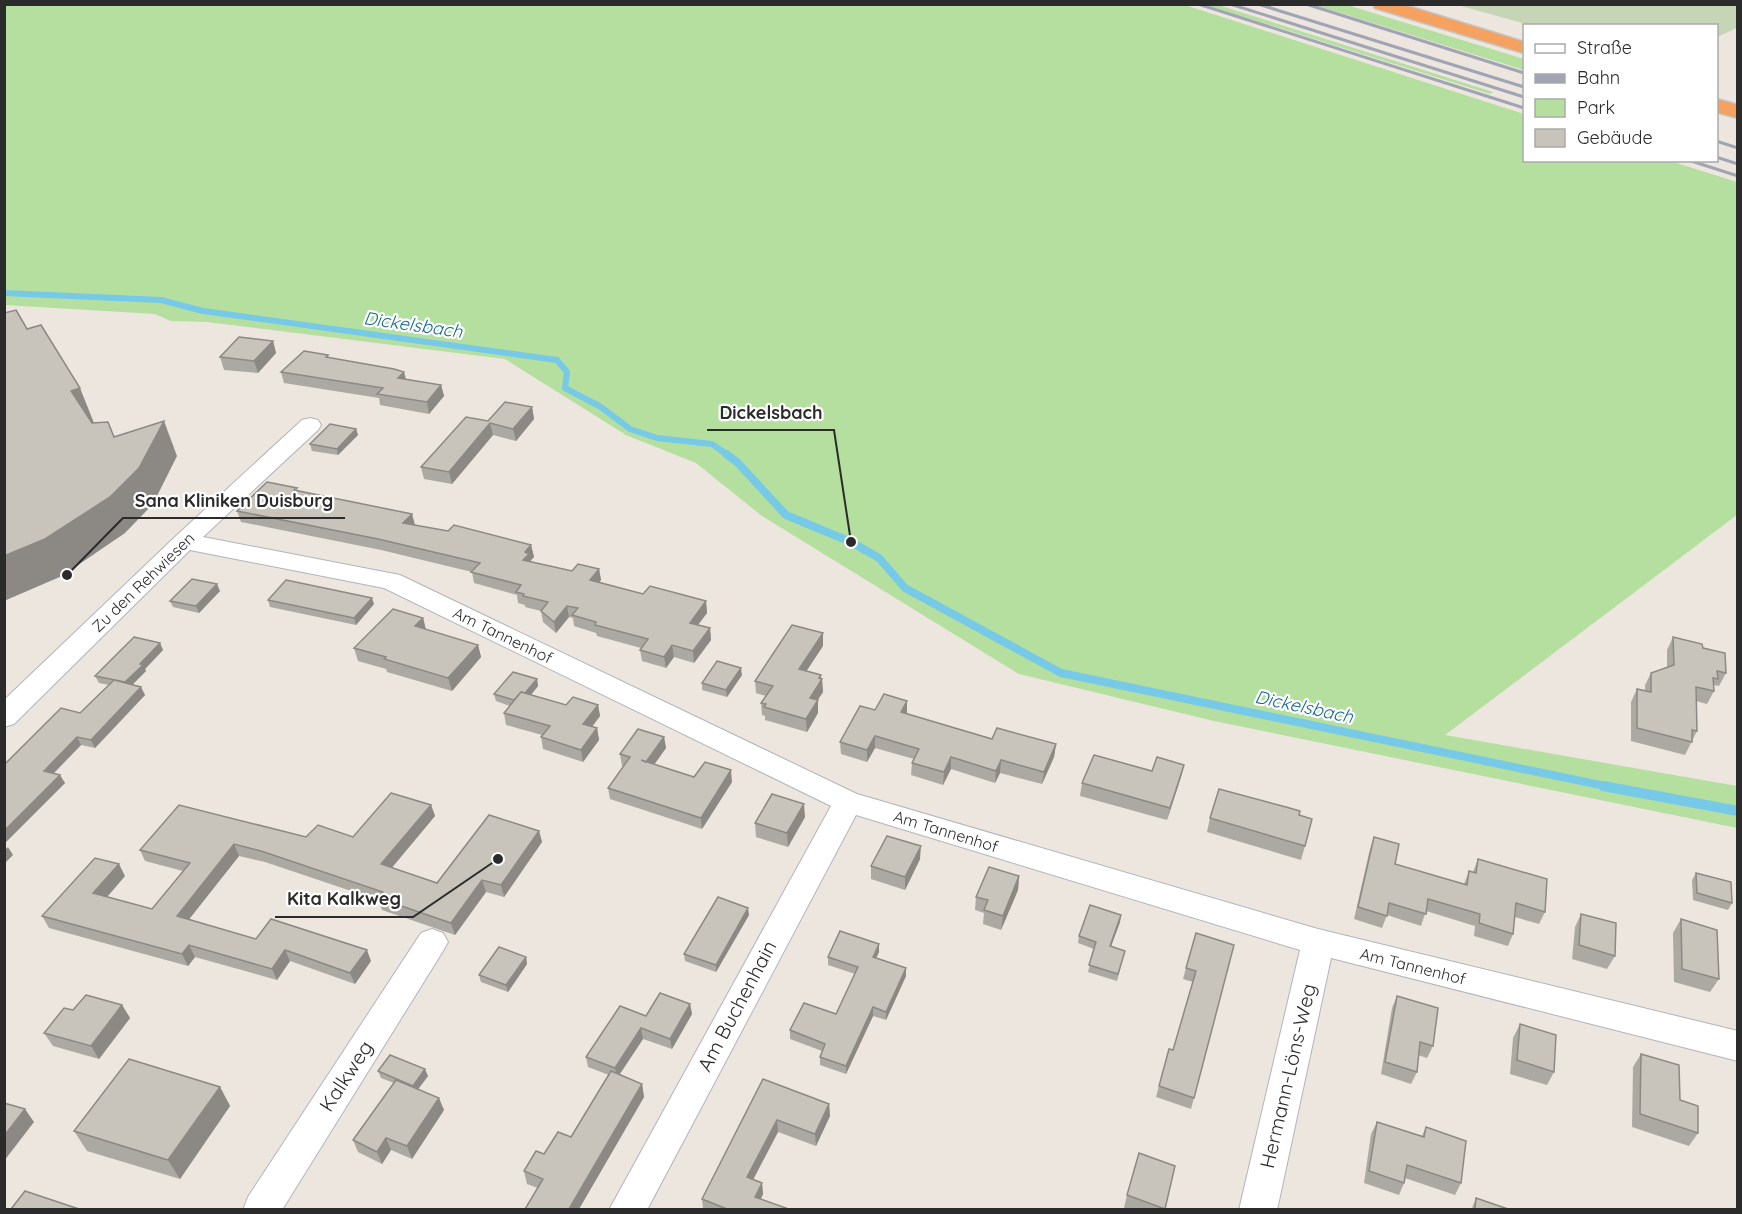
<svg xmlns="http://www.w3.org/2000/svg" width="1742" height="1214" font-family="Quicksand,sans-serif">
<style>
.green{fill:#b4df9e}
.cemetery{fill:#c5d5b6}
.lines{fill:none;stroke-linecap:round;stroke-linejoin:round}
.stream-far2{stroke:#77c9e8;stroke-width:6}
.stream-far1{stroke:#77c9e8;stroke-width:8}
.stream{stroke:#77c9e8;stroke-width:10}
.minor-casing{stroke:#b1b4be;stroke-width:2}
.motorway-casing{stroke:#c4c4c4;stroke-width:3}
.minor{fill:#fff;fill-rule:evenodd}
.motorway{fill:#f5a160;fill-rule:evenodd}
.rail{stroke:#a1a4b4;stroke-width:3}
.wall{fill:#aca9a2}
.shaded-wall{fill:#8c8984}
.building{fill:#c8c4bc;stroke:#8c8984;stroke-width:1.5}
.labels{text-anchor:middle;stroke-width:4.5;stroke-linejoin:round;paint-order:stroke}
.street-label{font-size:16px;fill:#2b2b2b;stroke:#fff}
.water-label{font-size:18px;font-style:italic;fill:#156895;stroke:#fff}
.near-street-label{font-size:20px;fill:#2b2b2b;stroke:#fff}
.leader{fill:none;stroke:#2b2b2b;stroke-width:2}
.callout-dot{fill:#2b2b2b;stroke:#fff;stroke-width:2}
.callout-label{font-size:18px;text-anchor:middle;font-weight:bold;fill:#2b2b2b;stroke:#fff;stroke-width:4.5;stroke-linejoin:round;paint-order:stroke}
</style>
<rect width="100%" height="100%" fill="#ece6de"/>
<g class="green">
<polygon points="4,5 1185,5 1524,114 1524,160 1670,161 1737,182 1737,515 1445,735 1737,786 1737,828 1214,721 1019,674 762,516 696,463 626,435 505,359 207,322 171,321 155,314 5,305"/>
<polygon points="1206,5 1218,5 1493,92 1490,94"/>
<polygon points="1315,5 1347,5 1524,59 1524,70"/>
</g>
<polygon class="cemetery" points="1457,5 1737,5 1737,28 1717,37 1716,26 1530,25"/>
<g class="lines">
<polyline class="stream-far2" points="4,293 161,300 203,311 557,360 567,372 565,388 601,407 630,429 657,438 712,444 729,456"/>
<polyline class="stream-far1" points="726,454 737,462 786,515 851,542 879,558 905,588 1061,673 1610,787"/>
<polyline class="stream" points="1603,786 1738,811"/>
<defs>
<g id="minor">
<polygon points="310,418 318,420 321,425 318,430 203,537 400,575 857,794 1318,929 1738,1031 1738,1061 1331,958 1277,1210 1239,1210 1300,950 856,815 647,1210 609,1210 831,806 384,588 190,550 14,724 4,727 4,700 176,536 302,420"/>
<polygon points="432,929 443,933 448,942 443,951 282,1210 243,1210 248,1197 421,933"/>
</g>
<g id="motorway">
<polygon points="1373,4 1401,4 1524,42 1524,53 1375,8"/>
<polygon points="1716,99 1738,105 1738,118 1716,112"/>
</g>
</defs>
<use href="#minor" class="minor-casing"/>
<use href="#motorway" class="motorway-casing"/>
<use href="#minor" class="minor"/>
<use href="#motorway" class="motorway"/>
<g class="rail">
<polyline points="1198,4 1524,108"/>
<polyline points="1230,4 1524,97"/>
<polyline points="1306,4 1524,73"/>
<polyline points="1261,5 1524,87"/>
<polyline points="1716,141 1738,148"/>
<polyline points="1716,157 1738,164"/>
<polyline points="1688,160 1738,176"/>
</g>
</g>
<g class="wall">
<polygon points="273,341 276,353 258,373 224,370 220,357"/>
<polygon points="328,355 329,358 405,379 441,385 444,396 429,414 380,405 379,398 284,383 281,372"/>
<polygon points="532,407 534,419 516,441 493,435 452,484 424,479 421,467 488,421"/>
<polygon points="356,429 358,435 338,455 312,451 310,444"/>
<polygon points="297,488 298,491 412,514 414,525 531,545 534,557 531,560 531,562 572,571 599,569 601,580 599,582 643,594 706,601 707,613 698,625 710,628 711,640 694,663 674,657 666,668 642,661 640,650 641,648 597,636 596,633 574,626 573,618 569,617 556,633 543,622 541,611 525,607 525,605 518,603 517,595 474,583 472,572 381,550 241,522 237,511"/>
<polygon points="220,591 199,613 173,607 170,601"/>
<polygon points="268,600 374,604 356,625 270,607"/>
<polygon points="423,618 426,630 478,645 481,657 452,691 387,672 386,669 358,661 354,648"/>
<polygon points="1673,637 1703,648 1726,673 1719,686 1714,685 1714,691 1707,704 1696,701 1697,731 1685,755 1631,741 1631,702 1637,689 1645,691 1645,685 1651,673 1667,667 1667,650"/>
<polygon points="160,643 163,650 145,669 146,671 133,684 145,695 95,748 81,745 54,773 65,783 4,844 4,765 80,713 109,685 99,683 95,676"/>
<polygon points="823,646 806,671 821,675 821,679 822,679 823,692 817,700 818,713 807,732 765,720 765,716 762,715 761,703 766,696 756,693 755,681"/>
<polygon points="742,675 727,697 702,690 702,683"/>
<polygon points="537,679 538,686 531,695 566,705 598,705 600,716 592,727 597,728 599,740 583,762 543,749 541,737 542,735 506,725 504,713 510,706 496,701 494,694"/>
<polygon points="875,710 907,713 907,714 992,739 1056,744 1054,757 1042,784 1000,773 995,783 951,769 943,785 911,775 912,763 914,759 875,748 867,762 841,754 840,742"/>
<polygon points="664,737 666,748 654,765 694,777 732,782 702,829 610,799 608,788 624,766 622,766 620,754"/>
<polygon points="1184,765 1181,777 1167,820 1080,796 1082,783"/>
<polygon points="431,805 435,816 391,868 437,883 539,831 542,842 504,897 486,892 455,935 382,910 378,900 265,862 239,856 189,919 256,939 371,961 355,984 290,961 277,980 195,957 188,966 49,928 42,916 125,876 107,897 152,909 183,871 145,861 140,850 306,837 353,837"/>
<polygon points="1299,815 1305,846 1301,860 1207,832 1210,818"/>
<polygon points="805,817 788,847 756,837 755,823"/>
<polygon points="1374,837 1395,864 1464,884 1469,871 1473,872 1478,859 1545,912 1539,924 1515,917 1513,934 1508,946 1474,936 1475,926 1426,911 1421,926 1387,915 1382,928 1354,919 1370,849"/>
<polygon points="920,859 905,890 871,879 871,866"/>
<polygon points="1696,873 1732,903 1728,910 1693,900 1692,880"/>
<polygon points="1019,876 1018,890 1001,930 983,924 984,913 975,910 976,897"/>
<polygon points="1581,914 1615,956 1607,969 1572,959 1575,927"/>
<polygon points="749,915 716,972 685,961 684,954"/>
<polygon points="1121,915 1120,922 1111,946 1125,951 1117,981 1088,972 1094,949 1078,943 1079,936"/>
<polygon points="1681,919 1719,979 1710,992 1674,982 1673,933"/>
<polygon points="879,944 879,952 876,958 906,976 886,1020 873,1016 846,1074 820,1065 820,1057 822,1051 790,1039 790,1030 836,1014 855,974 828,965 828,957"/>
<polygon points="1234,945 1191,1109 1156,1097 1169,1049 1173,1050 1193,982 1183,979 1186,968"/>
<polygon points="526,957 527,964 508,992 481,982 479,975"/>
<polygon points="1397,996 1433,1046 1427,1058 1418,1055 1417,1072 1411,1084 1381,1074 1392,1008"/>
<polygon points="690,1004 692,1014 672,1049 643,1039 620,1074 642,1084 644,1097 579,1209 525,1209 538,1188 527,1184 524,1171 544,1154 571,1137 609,1075 588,1067 586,1057 646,1016"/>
<polygon points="122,1005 130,1018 99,1059 53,1046 44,1033 73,1010"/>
<polygon points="1520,1024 1554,1072 1547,1085 1510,1074 1513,1038"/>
<polygon points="1641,1054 1680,1100 1698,1133 1689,1146 1632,1127 1633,1067"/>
<polygon points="378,1071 428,1076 418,1089 444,1110 412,1159 391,1150 382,1164 358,1152 353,1140 394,1083 381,1078"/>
<polygon points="763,1079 829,1104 830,1116 816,1146 778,1132 753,1180 762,1183 763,1194 761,1199 786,1209 703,1209 702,1199"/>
<polygon points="220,1087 230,1106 180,1179 87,1151 74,1131"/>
<polygon points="1377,1122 1422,1136 1426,1127 1461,1183 1455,1195 1405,1178 1404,1183 1399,1195 1364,1183 1371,1134"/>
<polygon points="1175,1166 1164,1209 1128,1209 1124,1208 1127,1195"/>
<polygon points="1476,1198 1508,1209 1472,1209 1473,1205"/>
</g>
<g class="shaded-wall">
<polygon points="273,341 276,353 258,373 254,361"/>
<polygon points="404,372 407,383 398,378"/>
<polygon points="441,385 444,396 429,414 427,402"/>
<polygon points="80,388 94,423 85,426 71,391"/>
<polygon points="532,407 534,419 516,441 513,429"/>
<polygon points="164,421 177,456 153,504 125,533 62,576 4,601 4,556"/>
<polygon points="490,423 493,435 452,484 449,472"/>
<polygon points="356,429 358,435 338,455 337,449"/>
<polygon points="412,514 415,525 406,534 403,523"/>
<polygon points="531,545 534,557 531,560 532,565 523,560 525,552"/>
<polygon points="599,569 601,580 592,591 590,580"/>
<polygon points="217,584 220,591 199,613 196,606"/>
<polygon points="372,598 374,604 356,625 354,618"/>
<polygon points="706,601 707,613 691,634 690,623"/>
<polygon points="567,606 569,617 556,633 554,622"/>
<polygon points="423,618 426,630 415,626"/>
<polygon points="710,628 711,640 694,663 693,651"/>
<polygon points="823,633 823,646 800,681 799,669"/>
<polygon points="160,643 163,650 145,669 146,671 128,689 125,682 140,664"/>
<polygon points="478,645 481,657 452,691 448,678"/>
<polygon points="672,645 674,657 666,668 664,657"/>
<polygon points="741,668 742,675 727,697 726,690"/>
<polygon points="821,675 821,681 822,679 823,692 811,710 810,698"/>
<polygon points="537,679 538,686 520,708 518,702"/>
<polygon points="141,687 145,695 95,748 91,740"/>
<polygon points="818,700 818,713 807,732 806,719"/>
<polygon points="907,701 907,713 901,725 901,712"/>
<polygon points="598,705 600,716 585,736 583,724"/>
<polygon points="597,728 599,740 583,762 581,750"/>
<polygon points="875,736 875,748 867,762 867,750"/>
<polygon points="77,737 81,745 48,779 44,771"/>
<polygon points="664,737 666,748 648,773 646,762"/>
<polygon points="1056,744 1054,757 1042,784 1044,772"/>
<polygon points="951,757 951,769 943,785 944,772"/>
<polygon points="1001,760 1000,773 995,783 996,771"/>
<polygon points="1184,765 1181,777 1167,820 1170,808"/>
<polygon points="731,770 732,782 702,829 701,818"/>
<polygon points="60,775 65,783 4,844 4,831"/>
<polygon points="804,804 805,817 788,847 787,833"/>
<polygon points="431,805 435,816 385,876 381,864"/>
<polygon points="539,831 542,842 504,897 501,885"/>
<polygon points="234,844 239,856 183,927 177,916"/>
<polygon points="921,846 920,859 905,890 905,877"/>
<polygon points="8,847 13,855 4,864 4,851"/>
<polygon points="119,864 125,876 100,905 93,893"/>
<polygon points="1019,876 1018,890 1001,930 1003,916"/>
<polygon points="482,880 486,892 455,935 451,923"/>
<polygon points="748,908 749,915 716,972 716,965"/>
<polygon points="1121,915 1120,922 1109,952 1110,946"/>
<polygon points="879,944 879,952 873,965 873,957"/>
<polygon points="189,945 195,957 188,966 182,954"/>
<polygon points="285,950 290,961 277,980 272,969"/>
<polygon points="367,950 371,961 355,984 350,973"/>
<polygon points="526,957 527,964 508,992 506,985"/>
<polygon points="906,968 906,976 886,1020 886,1012"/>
<polygon points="690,1004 692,1014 672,1049 670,1039"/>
<polygon points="122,1005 130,1018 99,1059 91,1046"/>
<polygon points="873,1007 873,1016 846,1074 846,1066"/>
<polygon points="641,1028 643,1039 617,1078 615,1068"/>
<polygon points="425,1069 428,1076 416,1092 413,1086"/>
<polygon points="642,1084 644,1097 579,1209 569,1209"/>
<polygon points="220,1087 230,1106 180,1179 168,1160"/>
<polygon points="439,1098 444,1110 412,1159 407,1146"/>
<polygon points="829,1104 830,1116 816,1146 815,1134"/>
<polygon points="25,1109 34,1122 4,1161 4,1136"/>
<polygon points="777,1120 778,1132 748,1189 747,1177"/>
<polygon points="386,1138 391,1150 382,1164 377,1152"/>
<polygon points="762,1183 763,1194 756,1208 755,1197"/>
</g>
<g class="building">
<polygon points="16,310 27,329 41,325 80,388 71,391 92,423 108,422 114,437 164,421 139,468 110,497 45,539 4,556 4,313"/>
<polygon points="239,337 273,341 254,361 220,357"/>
<polygon points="304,351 328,355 326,357 394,369 404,372 398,378 441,385 427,402 377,394 383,388 281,372"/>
<polygon points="505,402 532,407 513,429 490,423 449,472 421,467 466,417 488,421"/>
<polygon points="330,424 356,429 337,449 310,444"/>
<polygon points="267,482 297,488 294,490 412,514 403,523 448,531 454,525 531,545 525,552 529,554 523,560 572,571 578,564 599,569 590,580 643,594 650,586 706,601 690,623 710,628 693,651 672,645 664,657 640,650 648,639 595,625 596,622 572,615 578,608 567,606 554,622 541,611 548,602 523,596 524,594 516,592 521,585 471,572 480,563 378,539 237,511"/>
<polygon points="192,579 217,584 196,606 170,601"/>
<polygon points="286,580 372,598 354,618 268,600"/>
<polygon points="393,609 423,618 415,626 478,645 448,678 384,659 386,657 354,648"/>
<polygon points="792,625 823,633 799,669 821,675 819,678 822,679 810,698 818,700 806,719 764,707 766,704 761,703 773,686 755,681"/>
<polygon points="134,637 160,643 140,664 143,665 125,682 95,676"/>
<polygon points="1673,637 1702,644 1703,648 1725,653 1726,673 1717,671 1718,679 1713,678 1714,691 1696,687 1697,731 1692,730 1692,742 1637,728 1637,689 1651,692 1651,673 1674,665"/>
<polygon points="717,661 741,668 726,690 702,683"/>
<polygon points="513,672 537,679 525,693 521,692 514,700 494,694"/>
<polygon points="114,680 141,687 91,740 77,737 44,771 60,775 4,831 4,765 61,708 80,713"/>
<polygon points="521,692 566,705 573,697 598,705 583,724 597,728 581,750 541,737 550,726 504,713"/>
<polygon points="884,694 907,701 901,712 992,739 997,728 1056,744 1044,772 1001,760 996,771 951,757 944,772 912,763 919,749 875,736 867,750 840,742 860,706 875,710"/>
<polygon points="638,729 664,737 646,762 641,760 694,777 705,762 731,770 701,818 608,788 630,757 620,754"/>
<polygon points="1094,755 1152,771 1157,757 1184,765 1170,808 1082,783"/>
<polygon points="1219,789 1286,807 1300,811 1299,815 1312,819 1305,846 1210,818"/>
<polygon points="391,793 431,805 381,864 437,883 489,815 539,831 501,885 482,880 451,923 378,898 383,892 261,851 234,844 177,916 256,939 271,919 367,950 350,973 285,950 272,969 189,945 182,954 42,916 95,858 119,864 93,893 152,909 190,863 140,850 179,805 306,837 318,825 353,837"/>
<polygon points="772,794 804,804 787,833 755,823"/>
<polygon points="887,836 921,846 905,877 871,866"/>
<polygon points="1374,837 1399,844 1395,864 1467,885 1469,871 1476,873 1478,859 1547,879 1545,912 1516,903 1513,934 1479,923 1480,914 1428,899 1426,914 1389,903 1387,916 1358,907"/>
<polygon points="989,867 1019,876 1003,916 984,910 988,900 976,897"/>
<polygon points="1696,873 1731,882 1732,903 1697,893"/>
<polygon points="718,897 748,908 716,965 684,954"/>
<polygon points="1090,905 1121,915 1110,946 1125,951 1118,974 1089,965 1096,942 1079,936"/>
<polygon points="1581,914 1616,923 1615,956 1579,945"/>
<polygon points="1681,919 1717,930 1719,979 1682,969"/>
<polygon points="840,931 879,944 873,957 906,968 886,1012 873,1007 846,1066 820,1057 825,1044 790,1030 804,1003 836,1014 858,967 828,957"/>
<polygon points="1196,933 1234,945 1194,1098 1159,1086 1169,1049 1173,1050 1196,971 1186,968"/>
<polygon points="499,947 526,957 506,985 479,975"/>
<polygon points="660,993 690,1004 670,1039 641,1028 615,1068 586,1057 620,1006 646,1016"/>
<polygon points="86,995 122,1005 91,1046 44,1033 64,1008 73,1010"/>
<polygon points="1397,996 1438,1008 1433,1046 1420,1042 1417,1072 1385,1062"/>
<polygon points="1520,1024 1556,1035 1554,1072 1517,1060"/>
<polygon points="1641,1054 1679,1065 1680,1100 1698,1106 1698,1133 1640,1114"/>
<polygon points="390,1055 425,1069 413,1086 378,1071"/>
<polygon points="129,1059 220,1087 168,1160 74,1131"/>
<polygon points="611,1071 642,1084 569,1209 525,1209 543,1179 524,1171 536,1151 544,1154 558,1132 571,1137"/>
<polygon points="763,1079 829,1104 815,1134 777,1120 747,1177 762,1183 755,1197 786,1208 785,1209 727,1209 702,1199"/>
<polygon points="396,1080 439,1098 407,1146 386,1138 377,1152 353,1140"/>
<polygon points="4,1103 25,1109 4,1136"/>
<polygon points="1377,1122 1424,1137 1426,1127 1466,1141 1461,1183 1407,1165 1404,1183 1369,1171"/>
<polygon points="1139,1153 1175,1166 1165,1209 1127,1195"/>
<polygon points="25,1191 79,1209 11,1209"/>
<polygon points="1476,1198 1508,1209 1475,1209"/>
</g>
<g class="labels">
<g class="street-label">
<text transform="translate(143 582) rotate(-44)" y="6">Zu den Rehwiesen</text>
<text transform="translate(503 635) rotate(26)" y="6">Am Tannenhof</text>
<text transform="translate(946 831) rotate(17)" y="6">Am Tannenhof</text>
<text transform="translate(1413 966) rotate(14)" y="6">Am Tannenhof</text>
</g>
<g class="water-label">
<text transform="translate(413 325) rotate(8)" y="6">Dickelsbach</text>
<text transform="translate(1304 707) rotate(12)" y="6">Dickelsbach</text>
</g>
<g class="near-street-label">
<text transform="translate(737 1006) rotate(-62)" y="7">Am Buchenhain</text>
<text transform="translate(346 1076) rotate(-57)" y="7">Kalkweg</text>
<text transform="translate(1288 1076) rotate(-77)" y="7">Hermann-Löns-Weg</text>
</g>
</g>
<path class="leader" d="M851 542L834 430H707M67 575L123 518H345M498 859L413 917H275"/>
<g class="callout-dot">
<circle cx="851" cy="542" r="6"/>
<circle cx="67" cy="575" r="6"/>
<circle cx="498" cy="859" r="6"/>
</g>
<g class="callout-label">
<text x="771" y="419">Dickelsbach</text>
<text x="234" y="507">Sana Kliniken Duisburg</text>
<text x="344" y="905">Kita Kalkweg</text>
</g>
<rect width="1742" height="1214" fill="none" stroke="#2b2b2b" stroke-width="12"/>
<rect x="1523" y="24" width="195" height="138" fill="#ffffff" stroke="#aaaaaa" stroke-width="1.5"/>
<rect x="1535" y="44" width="30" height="9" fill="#ffffff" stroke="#aaaaaa" stroke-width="1.5"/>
<text x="1577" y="54" font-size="18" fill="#2b2b2b">Straße</text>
<rect x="1535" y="74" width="30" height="9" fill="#a1a4b4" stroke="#aaaaaa" stroke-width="1.5"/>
<text x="1577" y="84" font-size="18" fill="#2b2b2b">Bahn</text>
<rect x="1535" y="99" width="30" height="18" fill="#b4df9e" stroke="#aaaaaa" stroke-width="1.5"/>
<text x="1577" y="114" font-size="18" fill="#2b2b2b">Park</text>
<rect x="1535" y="129" width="30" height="18" fill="#c8c4bc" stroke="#aaaaaa" stroke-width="1.5"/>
<text x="1577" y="144" font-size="18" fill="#2b2b2b">Gebäude</text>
</svg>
